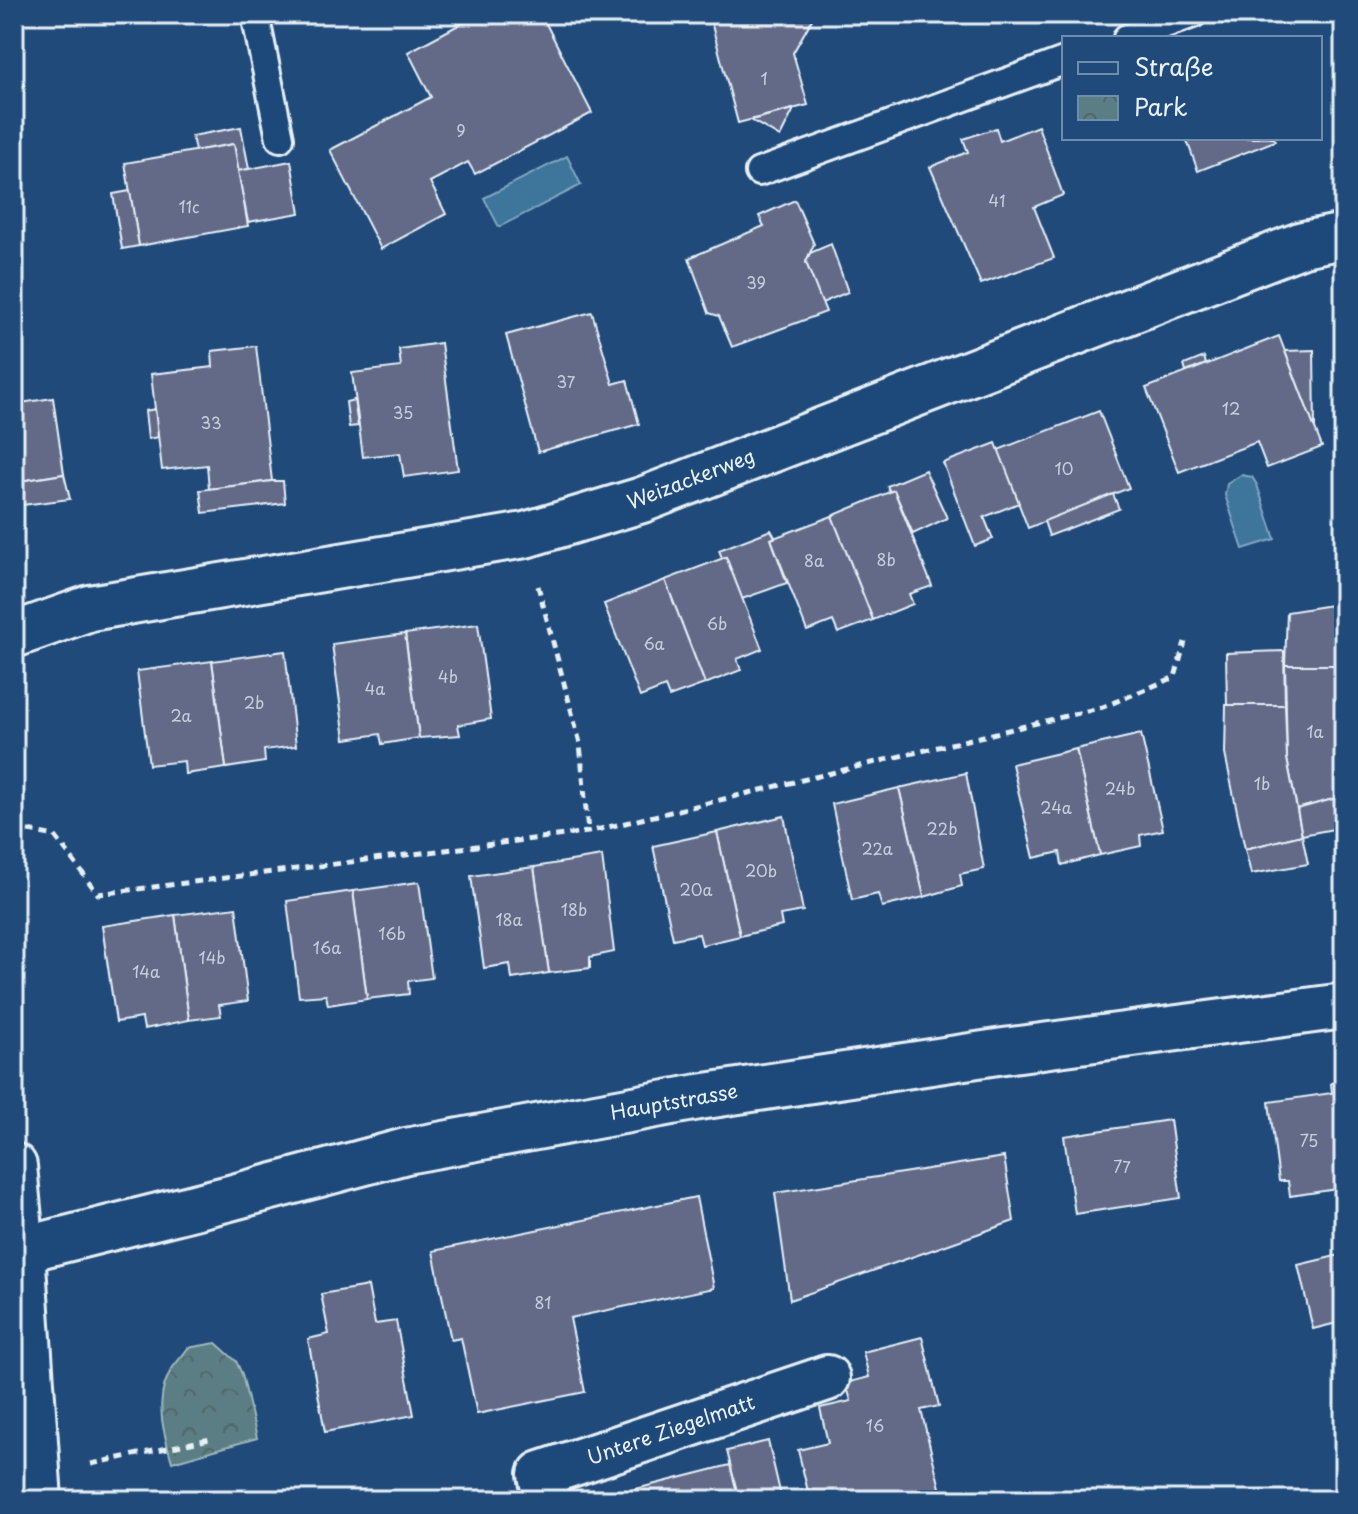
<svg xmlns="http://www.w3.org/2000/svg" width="1358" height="1514" font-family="'Playpen Sans',sans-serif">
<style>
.park{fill:url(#park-crowns);stroke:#a1b8be;stroke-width:2}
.water{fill:#3e769a;stroke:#82a7c0;stroke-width:2}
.building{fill:#636b88;stroke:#e8f1f8;stroke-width:2}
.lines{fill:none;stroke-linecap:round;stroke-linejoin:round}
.service-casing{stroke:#e8f1f8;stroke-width:32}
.minor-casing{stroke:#e8f1f8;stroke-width:50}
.secondary-casing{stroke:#e8f1f8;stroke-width:50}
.path{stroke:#e8f1f8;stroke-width:5;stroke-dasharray:8 6;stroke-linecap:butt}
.service{stroke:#1f4a7a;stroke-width:26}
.minor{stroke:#1f4a7a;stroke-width:44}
.secondary{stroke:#1f4a7a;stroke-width:44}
.labels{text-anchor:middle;stroke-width:6;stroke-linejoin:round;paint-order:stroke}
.number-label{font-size:16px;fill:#c7d0dc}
.street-label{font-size:20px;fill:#e8f1f8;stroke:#1f4a7a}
</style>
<defs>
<pattern id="park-crowns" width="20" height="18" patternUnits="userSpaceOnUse" patternTransform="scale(2)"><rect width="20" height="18" fill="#5a7e83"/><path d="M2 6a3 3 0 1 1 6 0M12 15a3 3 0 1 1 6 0" fill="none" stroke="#516669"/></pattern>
</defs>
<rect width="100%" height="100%" fill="#1f4a7a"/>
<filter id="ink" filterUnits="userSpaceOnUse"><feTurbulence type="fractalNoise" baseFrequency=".0125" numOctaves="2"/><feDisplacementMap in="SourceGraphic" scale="16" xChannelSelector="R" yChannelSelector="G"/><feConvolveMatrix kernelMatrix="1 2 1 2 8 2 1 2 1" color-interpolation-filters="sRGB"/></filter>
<g filter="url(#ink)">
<path class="park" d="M 216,1343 L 236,1361 L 242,1374 L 257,1438 L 172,1462 C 164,1434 154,1402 169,1374 C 173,1365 182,1357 188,1348 Z"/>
<g class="water">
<polygon points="567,156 581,185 499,227 484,198"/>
<polygon points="1241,475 1252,477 1257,485 1275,539 1243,549 1225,495 1227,484"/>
</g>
<g class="building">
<polygon points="479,14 541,14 592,113 475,174 468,162 430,182 446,214 381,249 330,150 431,97 408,52"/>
<polygon points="709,14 815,14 793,53 808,105 738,123"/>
<polygon points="794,109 780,137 751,120"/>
<polygon points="1038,126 1063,195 1034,207 1054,258 981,284 930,167 968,152 963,139 996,128 1000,141"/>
<polygon points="241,127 249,169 238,171 234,144 195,151 192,136"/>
<polygon points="1186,138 1274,138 1275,141 1198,171"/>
<polygon points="234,144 248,226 139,246 125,163"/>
<polygon points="291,161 300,213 248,222 238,171"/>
<polygon points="130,191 139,246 122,249 113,194"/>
<polygon points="795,200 814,244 806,262 826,312 732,347 719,316 709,313 689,258 764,226 759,216"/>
<polygon points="831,244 848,292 822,303 806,262 810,253"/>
<polygon points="592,312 613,384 627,380 639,424 538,452 506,335"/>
<polygon points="1279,336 1322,447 1267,468 1257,442 1179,472 1146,388"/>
<polygon points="441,343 458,470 404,477 400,453 363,457 352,373 401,367 399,349"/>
<polygon points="256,346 272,481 209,489 207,465 162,470 151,374 213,367 212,351"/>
<polygon points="1314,350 1315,429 1285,351"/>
<polygon points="1204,357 1206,364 1186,372 1184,365"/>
<polygon points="53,398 64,474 14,482 14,404"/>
<polygon points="354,400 358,426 349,427 346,402"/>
<polygon points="155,409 158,437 148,439 145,411"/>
<polygon points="1099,411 1129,488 1028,528 998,450"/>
<polygon points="996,443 1019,503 984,517 993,539 975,546 943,463"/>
<polygon points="925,470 947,518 913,534 894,490 890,492 887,486"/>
<polygon points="64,474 70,499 14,506 14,482"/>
<polygon points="272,481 283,481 285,503 203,513 200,490"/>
<polygon points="894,490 932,586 909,594 913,604 873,620 832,516"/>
<polygon points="1113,494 1119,509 1049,536 1044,521"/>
<polygon points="832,516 873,620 838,633 833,621 807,631 771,539"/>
<polygon points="771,530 775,537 771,539 787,583 742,599 726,557 722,558 719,550"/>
<polygon points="726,557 762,649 737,659 741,670 705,684 665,580"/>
<polygon points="665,580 705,684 669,697 665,687 640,697 604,604"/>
<polygon points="1344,603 1343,665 1285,665 1287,612"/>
<polygon points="478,624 491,719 458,725 460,735 419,738 405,634"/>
<polygon points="405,634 419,738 382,744 380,734 345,739 332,644"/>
<polygon points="285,651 296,746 264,750 265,762 226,768 212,661"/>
<polygon points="1284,651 1285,705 1227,705 1226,653"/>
<polygon points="212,661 226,768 185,774 184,761 149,765 137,671"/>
<polygon points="1285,665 1344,665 1344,796 1297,809 1287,759"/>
<polygon points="1226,705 1285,705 1287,759 1302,835 1245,849 1225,754"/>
<polygon points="1141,734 1163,830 1140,835 1141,846 1100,855 1076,749"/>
<polygon points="1076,749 1100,855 1062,865 1060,852 1034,858 1012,764"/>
<polygon points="966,773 984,869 960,874 962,886 924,897 899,788"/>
<polygon points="899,788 924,897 882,907 878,894 852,900 832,804"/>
<polygon points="1344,796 1344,827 1302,835 1297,809"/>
<polygon points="784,816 803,911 780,915 782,926 740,936 717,832"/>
<polygon points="717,832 740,936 702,945 699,934 673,939 653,846"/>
<polygon points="1302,835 1308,864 1251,874 1245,849"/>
<polygon points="602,856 614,952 590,957 590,968 549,973 534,867"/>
<polygon points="534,867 549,973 512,979 510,964 484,968 471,876"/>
<polygon points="419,882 432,978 408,981 409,994 367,999 353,891"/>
<polygon points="353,891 367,999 328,1005 326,995 299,997 287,901"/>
<polygon points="236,907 248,1001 219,1005 221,1016 189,1020 175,915"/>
<polygon points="175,915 189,1020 144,1029 142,1018 116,1022 102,926"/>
<polygon points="1344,1081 1344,1188 1290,1196 1288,1181 1279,1181 1269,1102 1332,1093 1331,1083"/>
<polygon points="1170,1120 1181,1198 1075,1214 1064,1136"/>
<polygon points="1004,1157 1014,1221 790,1300 775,1193"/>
<polygon points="696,1197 714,1288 570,1318 585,1392 477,1414 461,1338 451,1340 433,1251"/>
<polygon points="1344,1254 1344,1352 1337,1323 1313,1329 1298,1265"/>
<polygon points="368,1286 375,1324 396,1321 414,1415 325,1432 308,1339 329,1334 321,1294"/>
<polygon points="922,1337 939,1406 921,1410 943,1500 810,1500 798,1450 828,1443 820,1408 851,1401 846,1383 869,1377 863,1352"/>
<polygon points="768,1441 781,1496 763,1500 739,1500 727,1451"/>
<polygon points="730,1465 739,1500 630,1500 628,1491"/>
</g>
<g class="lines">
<defs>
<g id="service">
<polyline points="255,14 280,138"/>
<polyline points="1127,38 1193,14"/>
<polyline points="759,172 1064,61"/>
</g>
<g id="minor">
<polyline points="14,635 90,608 525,535 642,500 1303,244 1344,236"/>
<polyline points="14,1166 22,1251 39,1500"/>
<polyline points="546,1500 541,1474 827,1378"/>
</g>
<polyline id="secondary" points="14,1252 226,1199 406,1151 699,1097 1004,1051 1344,1006"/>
</defs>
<use href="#service" class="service-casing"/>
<use href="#minor" class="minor-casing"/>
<use href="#secondary" class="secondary-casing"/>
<g class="path">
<polyline points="538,586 580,743 588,832"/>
<polyline points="14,828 55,836 98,894 588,832 1103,707 1175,677 1185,642"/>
<polyline points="91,1464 210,1439"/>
</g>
<use href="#service" class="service"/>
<use href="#minor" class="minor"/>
<use href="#secondary" class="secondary"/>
</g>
</g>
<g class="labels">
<g class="number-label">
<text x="764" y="85">1</text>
<text x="461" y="137">9</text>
<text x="997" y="207">41</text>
<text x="189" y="213">11c</text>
<text x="756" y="289">39</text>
<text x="566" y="388">37</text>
<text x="1231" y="415">12</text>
<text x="403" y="419">35</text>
<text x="211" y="429">33</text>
<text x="1064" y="475">10</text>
<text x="886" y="566">8b</text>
<text x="814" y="567">8a</text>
<text x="717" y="630">6b</text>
<text x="654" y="650">6a</text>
<text x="448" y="683">4b</text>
<text x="375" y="695">4a</text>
<text x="254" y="709">2b</text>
<text x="181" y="722">2a</text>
<text x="1315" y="738">1a</text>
<text x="1262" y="790">1b</text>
<text x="1120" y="795">24b</text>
<text x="1056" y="814">24a</text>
<text x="942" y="835">22b</text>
<text x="877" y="855">22a</text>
<text x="761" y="877">20b</text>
<text x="696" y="896">20a</text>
<text x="574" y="916">18b</text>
<text x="509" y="926">18a</text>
<text x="392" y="940">16b</text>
<text x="327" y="954">16a</text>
<text x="212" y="964">14b</text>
<text x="146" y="978">14a</text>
<text x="1309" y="1147">75</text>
<text x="1122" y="1173">77</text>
<text x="543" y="1309">81</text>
<text x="875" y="1432">16</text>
</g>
<g class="street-label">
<text transform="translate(691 479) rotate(-21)" y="7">Weizackerweg</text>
<text transform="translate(674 1102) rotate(-10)" y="7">Hauptstrasse</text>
<text transform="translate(671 1430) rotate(-19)" y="7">Untere Ziegelmatt</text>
</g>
</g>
<rect width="1358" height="1514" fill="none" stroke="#1f4a7a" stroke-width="48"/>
<rect x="24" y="24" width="1310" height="1466" fill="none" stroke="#e8f1f8" stroke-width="3" filter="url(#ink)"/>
<rect x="1062" y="36" width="260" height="104" fill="#1f4a7a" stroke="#6f8dac" stroke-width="2"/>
<rect x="1078" y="62" width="40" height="12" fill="#1f4a7a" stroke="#6f8dac" stroke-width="2"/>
<text x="1134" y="76" font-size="24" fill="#e8f1f8">Straße</text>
<rect x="1078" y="96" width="40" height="24" fill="url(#park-crowns)" stroke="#6f8dac" stroke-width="2"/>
<text x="1134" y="116" font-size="24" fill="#e8f1f8">Park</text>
</svg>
